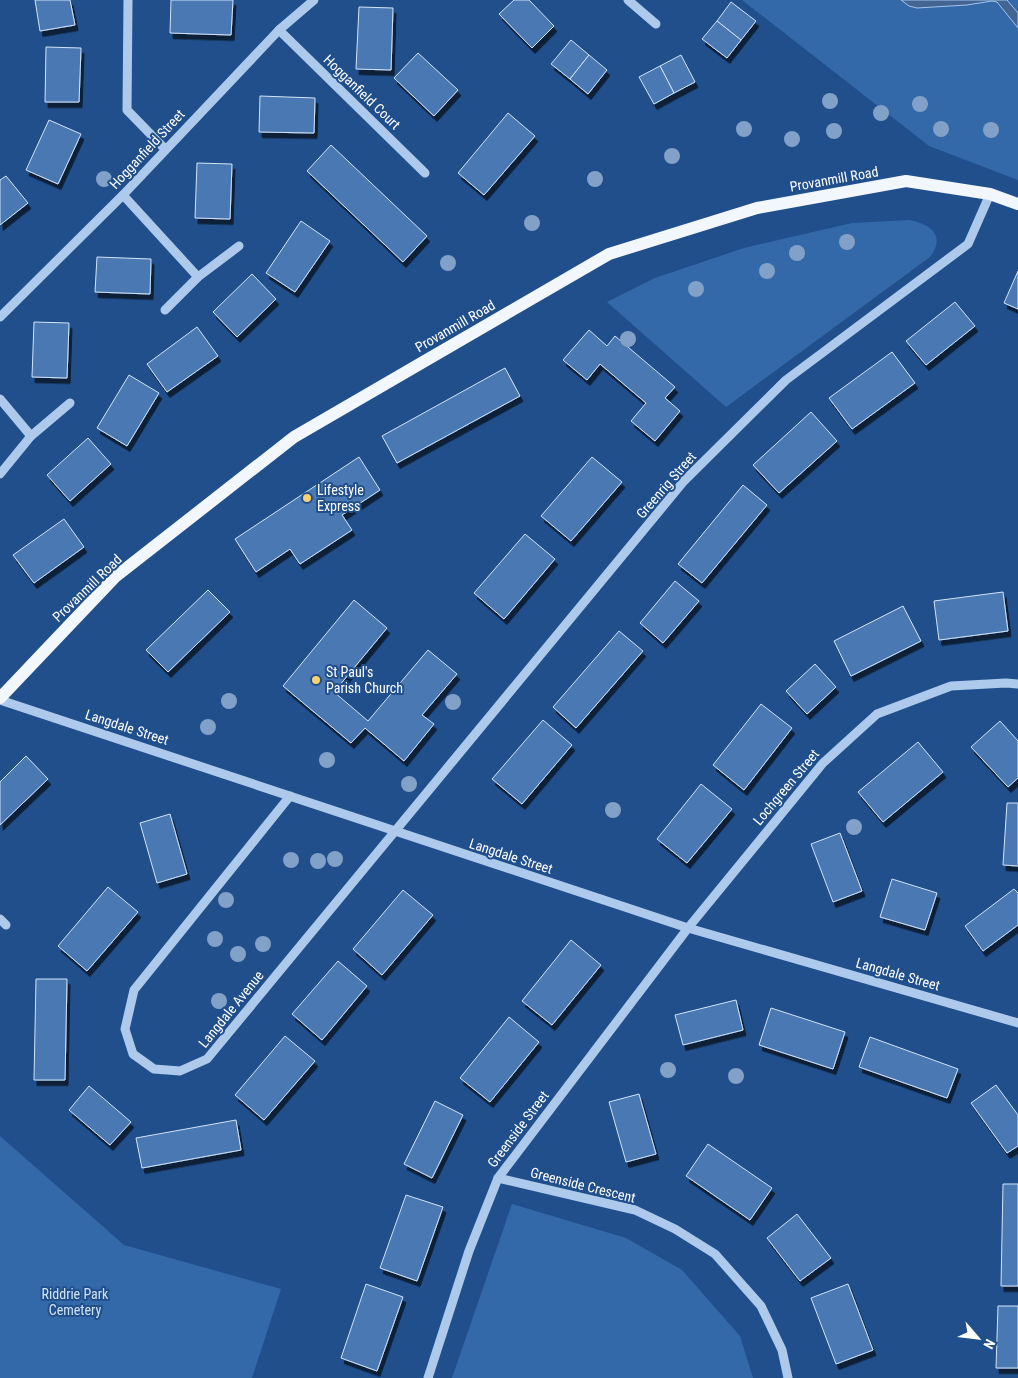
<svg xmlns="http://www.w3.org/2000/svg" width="1018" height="1378" font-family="'Roboto Condensed',sans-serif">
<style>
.green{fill:#3469a9}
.water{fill:#446591;stroke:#a1c4ed}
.building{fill:#4978b3;stroke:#d2e4f9;filter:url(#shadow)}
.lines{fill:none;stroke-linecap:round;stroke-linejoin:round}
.minor{stroke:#adcaec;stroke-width:9}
.major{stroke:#f2f7fe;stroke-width:12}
.tree{fill:#82a1c8}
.poi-dot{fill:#f9d16e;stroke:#204f8c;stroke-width:2}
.labels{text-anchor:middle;stroke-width:4;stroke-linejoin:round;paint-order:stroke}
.street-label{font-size:14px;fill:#fff;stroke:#204f8c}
.poi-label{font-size:14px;fill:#fff;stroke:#204f8c;text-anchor:start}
.park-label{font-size:14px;fill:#d2e4f9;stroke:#204f8c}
</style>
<defs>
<filter id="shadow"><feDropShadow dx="3" dy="5.5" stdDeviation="0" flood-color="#0009"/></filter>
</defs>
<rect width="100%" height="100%" fill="#204f8c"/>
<g class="green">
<polygon points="742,0 1018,0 1018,180 929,146"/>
<path d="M 909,220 C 931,224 946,236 930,257 L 726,407 L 607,302 L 655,278 L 744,248 L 852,223 Z"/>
<polygon points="0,1136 124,1245 281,1289 252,1378 0,1378"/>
<polygon points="512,1204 626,1238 682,1270 740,1336 753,1378 452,1378"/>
</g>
<polygon class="water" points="901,0 1007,0 1018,13 1018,28 997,2 992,1 967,5 917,8 909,6"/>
<g class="building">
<polygon points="35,0 70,0 75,25 40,31"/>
<polygon points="171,0 233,0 231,35 170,33"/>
<polygon points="514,0 529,0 554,26 532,48 499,14"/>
<polygon points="731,2 756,21 741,40 717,21"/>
<polygon points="359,7 393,8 391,70 356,69"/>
<polygon points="717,21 741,40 727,58 702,39"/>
<polygon points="571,40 589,55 570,79 551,64"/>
<polygon points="46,47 81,48 79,102 45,102"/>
<polygon points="418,53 458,90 434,116 394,78"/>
<polygon points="589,55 607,70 588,94 570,79"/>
<polygon points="681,55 695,82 674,93 660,66"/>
<polygon points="660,66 674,93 654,104 639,77"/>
<polygon points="260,96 315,98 314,133 259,132"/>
<polygon points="508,113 535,136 484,195 458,173"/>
<polygon points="49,120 81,134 58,184 26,170"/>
<polygon points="331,145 427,236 403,262 307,171"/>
<polygon points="197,163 232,164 230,219 195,218"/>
<polygon points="6,176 28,203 0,225 0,180"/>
<polygon points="301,221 330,241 295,292 266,273"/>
<polygon points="97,257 151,259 150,294 95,292"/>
<polygon points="1018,271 1018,309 1004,303"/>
<polygon points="252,274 276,299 237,337 213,312"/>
<polygon points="955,302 975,326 926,365 906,341"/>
<polygon points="34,322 69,323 67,378 32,377"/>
<polygon points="197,327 218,356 167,392 147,364"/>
<polygon points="589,330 607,346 615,336 675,387 665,398 680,411 655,441 631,421 646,403 600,364 587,380 563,360"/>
<polygon points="892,352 915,383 852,429 829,398"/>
<polygon points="505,368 520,396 397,463 382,436"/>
<polygon points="129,375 159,393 127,446 97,428"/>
<polygon points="811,412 837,441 779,493 753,465"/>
<polygon points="88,438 111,464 70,501 47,475"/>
<polygon points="359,457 380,490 342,515 352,530 300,564 290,549 256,572 235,539"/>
<polygon points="592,457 622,482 571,541 541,516"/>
<polygon points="743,485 767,505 702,583 678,564"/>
<polygon points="64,519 84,547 34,583 13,555"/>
<polygon points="525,534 555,559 504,619 474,593"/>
<polygon points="675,581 699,601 663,643 640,623"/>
<polygon points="208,590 230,612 168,672 146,650"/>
<polygon points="1003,592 1008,631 939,640 934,601"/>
<polygon points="354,600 387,628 334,692 368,721 428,650 457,674 422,715 434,724 404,761 365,728 351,743 283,686"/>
<polygon points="903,606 921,641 851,676 834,641"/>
<polygon points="619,631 643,651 576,728 553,707"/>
<polygon points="815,664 836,687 807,714 786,691"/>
<polygon points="761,704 792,728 744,790 713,765"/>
<polygon points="543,720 572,745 522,804 492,779"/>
<polygon points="1000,721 1018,741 1018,778 1008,787 971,747"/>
<polygon points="918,742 943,772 883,822 858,792"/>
<polygon points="26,756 48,779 0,825 0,782"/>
<polygon points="701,784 732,809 687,863 657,839"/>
<polygon points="1007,803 1018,803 1018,866 1003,865"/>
<polygon points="170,814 187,874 157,883 140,823"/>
<polygon points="840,833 862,891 833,902 811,844"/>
<polygon points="892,879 937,893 925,930 880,917"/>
<polygon points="108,887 138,912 87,971 58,946"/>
<polygon points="1014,889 1018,893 1018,925 983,951 965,926"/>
<polygon points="403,890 433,915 382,975 353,949"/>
<polygon points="571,940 601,965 552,1025 522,1001"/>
<polygon points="338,961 367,986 322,1040 292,1014"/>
<polygon points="36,979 67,979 65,1080 34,1080"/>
<polygon points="736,1000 743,1030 683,1045 675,1015"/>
<polygon points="771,1008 845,1032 833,1069 759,1045"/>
<polygon points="509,1017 539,1042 490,1102 460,1078"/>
<polygon points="285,1036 315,1061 264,1120 235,1095"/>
<polygon points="870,1037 958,1069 947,1098 859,1067"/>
<polygon points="996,1085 1018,1115 1018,1146 1007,1153 971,1103"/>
<polygon points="89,1086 131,1122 110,1145 69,1110"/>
<polygon points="639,1094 656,1154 626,1162 609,1102"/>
<polygon points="435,1101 463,1115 432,1178 404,1164"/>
<polygon points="236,1120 241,1150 142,1168 136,1138"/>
<polygon points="708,1144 772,1188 750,1220 686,1176"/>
<polygon points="1003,1184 1018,1184 1018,1286 1001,1286"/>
<polygon points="406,1195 443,1207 417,1281 380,1268"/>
<polygon points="797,1214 831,1258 800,1281 767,1238"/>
<polygon points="366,1284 403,1297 377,1371 341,1358"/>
<polygon points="848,1284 873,1350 836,1364 811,1298"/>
<polygon points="998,1306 1018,1306 1018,1368 996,1368"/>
</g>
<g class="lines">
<g class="minor">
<polyline points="128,0 127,110 165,149"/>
<polyline points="628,0 656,24"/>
<polyline points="279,30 425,173"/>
<polyline points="123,195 198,277"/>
<polyline points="165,310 198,277 239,246"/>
<polyline points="0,317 123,195 279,30 314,0"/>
<polyline points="0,399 31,436"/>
<polyline points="0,474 31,436 70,403"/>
<polyline points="0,700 688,928 1018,1023"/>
<polyline points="290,796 134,990 125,1029 133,1054 154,1069 180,1071 207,1059 684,481 786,380 968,244 990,194"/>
<polyline points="0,919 6,925"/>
<polyline points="498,1178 635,1210 675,1229 715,1254 761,1306 782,1350 788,1378"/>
<polyline points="428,1378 469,1251 498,1178 688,928 823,763 877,714 951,686 1006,683 1018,684"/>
</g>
<polyline class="major" points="0,698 115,577 294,437 609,254 757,208 906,181 990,194 1018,204"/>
</g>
<g class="tree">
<circle cx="830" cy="101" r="8"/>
<circle cx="920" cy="104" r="8"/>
<circle cx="881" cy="113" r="8"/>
<circle cx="744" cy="129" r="8"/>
<circle cx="941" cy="129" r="8"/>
<circle cx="991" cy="130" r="8"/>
<circle cx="834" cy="131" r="8"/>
<circle cx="792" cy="139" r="8"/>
<circle cx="672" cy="156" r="8"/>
<circle cx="104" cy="179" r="8"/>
<circle cx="595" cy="179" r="8"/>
<circle cx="532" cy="223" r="8"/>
<circle cx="847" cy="242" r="8"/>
<circle cx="797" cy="253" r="8"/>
<circle cx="448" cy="263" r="8"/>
<circle cx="767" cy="271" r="8"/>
<circle cx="696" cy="289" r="8"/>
<circle cx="628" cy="339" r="8"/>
<circle cx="229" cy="701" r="8"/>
<circle cx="453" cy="702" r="8"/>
<circle cx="208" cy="727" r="8"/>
<circle cx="327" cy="760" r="8"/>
<circle cx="409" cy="784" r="8"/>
<circle cx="613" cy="810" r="8"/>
<circle cx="854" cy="827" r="8"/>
<circle cx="335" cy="859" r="8"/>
<circle cx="291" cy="860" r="8"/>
<circle cx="318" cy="861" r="8"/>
<circle cx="226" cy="900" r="8"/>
<circle cx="215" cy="939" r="8"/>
<circle cx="263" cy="944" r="8"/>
<circle cx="238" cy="954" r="8"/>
<circle cx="219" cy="1001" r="8"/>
<circle cx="668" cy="1070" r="8"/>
<circle cx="736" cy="1076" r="8"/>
</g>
<g class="poi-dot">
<circle cx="307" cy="498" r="5"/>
<circle cx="316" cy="680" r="5"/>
</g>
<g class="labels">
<g class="street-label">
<text transform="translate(362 92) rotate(44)" y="5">Hogganfield Court</text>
<text transform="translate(147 149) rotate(-47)" y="5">Hogganfield Street</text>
<text transform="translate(834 179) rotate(-10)" y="5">Provanmill Road</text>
<text transform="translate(455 326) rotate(-30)" y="5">Provanmill Road</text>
<text transform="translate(666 485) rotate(-49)" y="5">Greenrig Street</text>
<text transform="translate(87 588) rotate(-44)" y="5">Provanmill Road</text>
<text transform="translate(127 727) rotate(18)" y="5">Langdale Street</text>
<text transform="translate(786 787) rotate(-50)" y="5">Lochgreen Street</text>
<text transform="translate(511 856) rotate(18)" y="5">Langdale Street</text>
<text transform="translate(898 974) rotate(16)" y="5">Langdale Street</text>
<text transform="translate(231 1009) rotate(-51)" y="5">Langdale Avenue</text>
<text transform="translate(518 1129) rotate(-53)" y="5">Greenside Street</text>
<text transform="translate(583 1185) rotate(14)" y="5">Greenside Crescent</text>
</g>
<g class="poi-label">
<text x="317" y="495">Lifestyle<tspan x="317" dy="16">Express</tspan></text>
<text x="326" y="677">St Paul's<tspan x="326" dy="16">Parish Church</tspan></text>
</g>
<g class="park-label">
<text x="75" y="1299">Riddrie Park<tspan x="75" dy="16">Cemetery</tspan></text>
</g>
</g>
<g transform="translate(978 1338) rotate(118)" stroke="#204f8c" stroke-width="4" paint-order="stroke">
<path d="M0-4L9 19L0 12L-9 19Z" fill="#ffffff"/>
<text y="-8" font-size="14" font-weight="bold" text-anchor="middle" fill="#ffffff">N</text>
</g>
</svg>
